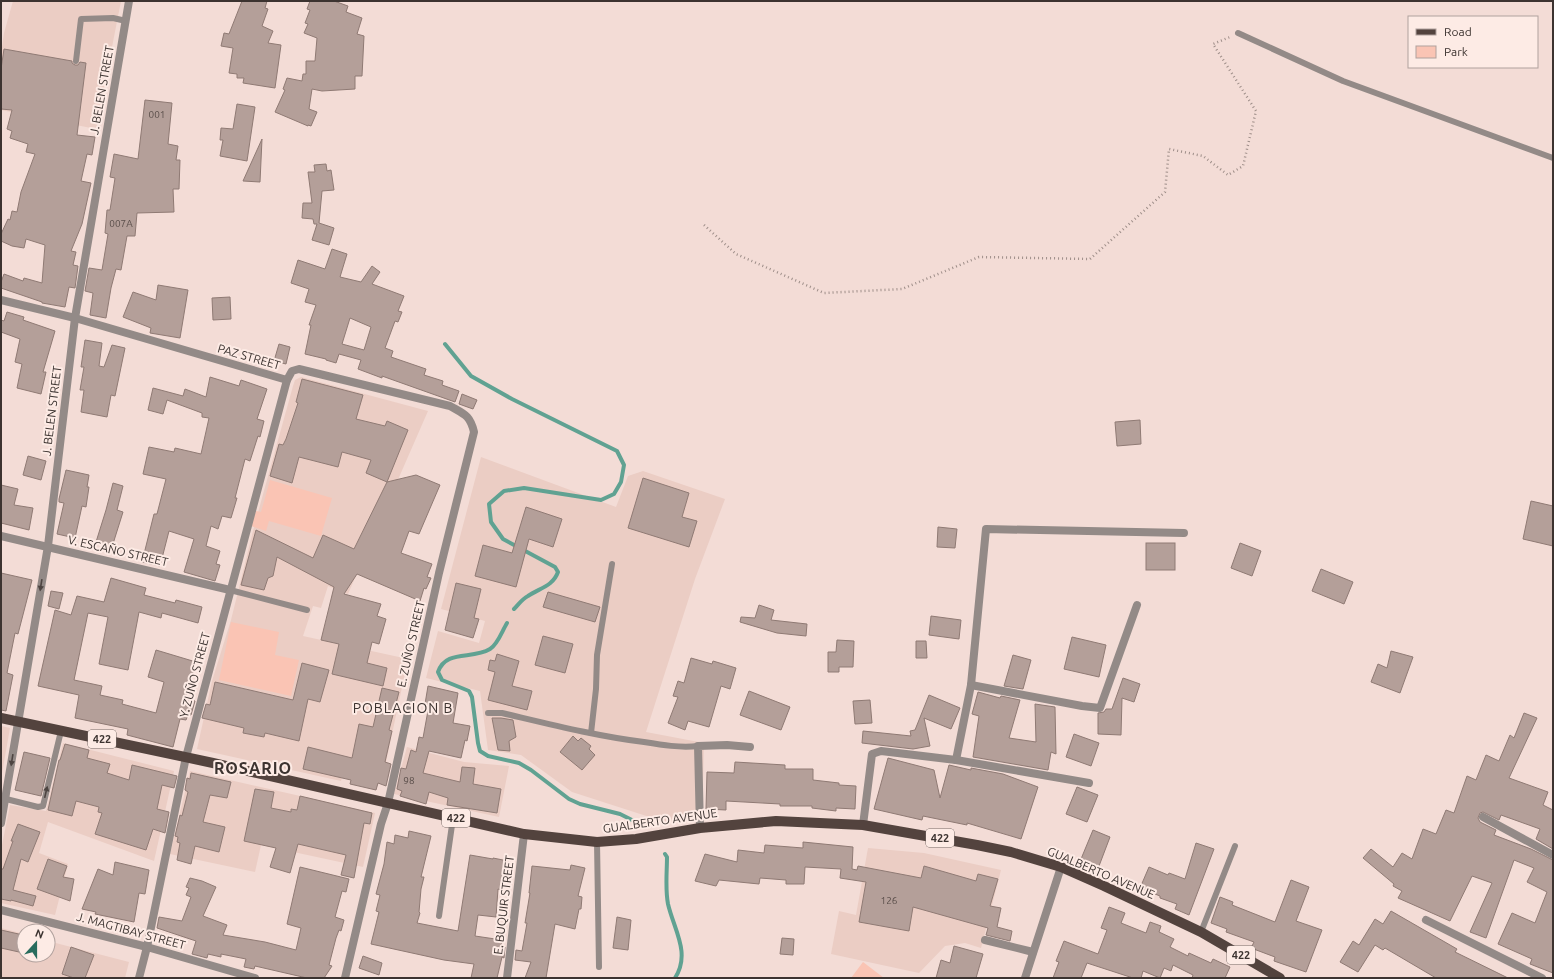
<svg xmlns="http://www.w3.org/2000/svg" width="1554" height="979" font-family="Ubuntu,sans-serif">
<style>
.built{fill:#ebcdc4}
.green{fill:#fac4b4}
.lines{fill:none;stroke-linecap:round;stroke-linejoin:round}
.stream{stroke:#60a292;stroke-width:4}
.building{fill:#b49f99;stroke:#8f7a74;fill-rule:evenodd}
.path{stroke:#9e8e89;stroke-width:2.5;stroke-dasharray:1 3;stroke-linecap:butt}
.lane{stroke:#938a87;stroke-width:6}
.street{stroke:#938a87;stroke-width:8}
.primary{stroke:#53433e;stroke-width:10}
.oneway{fill:#4d4441}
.labels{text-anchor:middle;stroke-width:4;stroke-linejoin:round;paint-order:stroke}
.number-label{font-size:10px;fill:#5a4e4a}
.shield{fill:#fdebe5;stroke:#766a66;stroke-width:1}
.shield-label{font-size:11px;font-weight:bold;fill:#3c3330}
.street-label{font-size:12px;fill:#3c3330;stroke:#fdebe5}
.quarter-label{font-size:14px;letter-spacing:1px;fill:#3c3330;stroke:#fdebe5}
.district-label{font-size:16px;font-weight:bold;letter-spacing:1px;fill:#3c3330;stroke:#fdebe5}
</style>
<rect width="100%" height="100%" fill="#f3dcd6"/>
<g class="built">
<polygon points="13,1 121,1 96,129 1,110 1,54 4,33"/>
<polygon points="301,377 428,411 348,594 328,586 321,608 313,606 303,636 408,659 385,767 347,760 341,781 197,749 212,681 231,620 254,527 293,386 295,380"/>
<polygon points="481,457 616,507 628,476 643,471 725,499 695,579 646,732 704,743 702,821 665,822 572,792 521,755 488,750 480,691 426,678 438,631 479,643 485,621 441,609"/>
<polygon points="1,726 10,728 1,779"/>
<polygon points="63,743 174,771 154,861 48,822 39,853 68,864 55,915 1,903 1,850 10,805 46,811"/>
<polygon points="407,747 464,762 509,766 499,817 394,794"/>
<polygon points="190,771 375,813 363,867 261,845 255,872 170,854"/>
<polygon points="868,848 924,853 1001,870 981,948 965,943 945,946 919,973 831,954 839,911 856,915"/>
<polygon points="1,928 24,934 24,955 48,955 48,941 129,962 125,978 1,978"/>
</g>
<g class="green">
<polygon points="270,480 332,498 321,536 269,521 266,531 251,526 256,511 261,512"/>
<polygon points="231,622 279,632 275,655 299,660 291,696 219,680"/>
<polygon points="863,962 884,978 851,978"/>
</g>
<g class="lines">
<g class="stream">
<path d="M 445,344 L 471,376 L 512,399 L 617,451 L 624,465 L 621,482 L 614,494 L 601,500 L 524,488 L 504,491 L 489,504 L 491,522 L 503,539 L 555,567 L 558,572 C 553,586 540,588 528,596 C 522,599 519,604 514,609"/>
<path d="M 507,623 C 502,631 498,644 490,649 C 472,660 446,649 438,672 L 442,680 L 469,691 L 472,697 L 478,743 L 480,751 L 488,756 L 519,763 L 531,770 L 569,799 L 580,804 L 620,814 L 642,825"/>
<path d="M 665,854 L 667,857 C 667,872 665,889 668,904 C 674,930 691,953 675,978"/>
</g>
</g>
<g class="building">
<polygon points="242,1 267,1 265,8 268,9 262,26 273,31 268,43 281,45 275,88 243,83 244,78 237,78 237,74 229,73 233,48 221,46 224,33 229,34"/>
<polygon points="310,1 334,1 348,6 346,12 362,18 357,34 364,36 362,76 355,76 355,89 322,91 312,89 309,109 317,112 311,126 308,125 308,126 275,112 285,90 283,89 287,78 302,81 303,74 306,74 306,61 315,61 317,38 304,33 308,24 305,23 310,10 307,9"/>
<polygon points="4,49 72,61 72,63 75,65 78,65 80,62 86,63 77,135 95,137 92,155 87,154 81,181 91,183 82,224 71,251 76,252 73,265 78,266 75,288 69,287 65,307 42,303 42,302 1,288 1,282 4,274 23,281 24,278 42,283 45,245 26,239 24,248 12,246 1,241 1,234 8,219 10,220 12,211 17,212 21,192 35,154 26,152 28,144 10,138 12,131 7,129 12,110 1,109 1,69"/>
<polygon points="145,100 172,103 168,144 178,146 176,160 180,160 179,189 173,189 174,212 137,213 135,236 127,236 121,270 116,269 111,288 106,318 90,315 93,293 85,291 89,268 102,270 108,234 105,233 107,210 110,210 115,178 110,177 114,154 138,159"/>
<polygon points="237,104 255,107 247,161 220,156 223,140 220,140 221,128 233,129"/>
<polygon points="262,139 260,182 243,181"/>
<polygon points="326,164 327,171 331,170 334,190 322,191 319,223 334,228 329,245 312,240 317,224 314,224 313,219 302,218 303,203 312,203 308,172 315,172 314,165"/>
<path d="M 332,249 L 347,254 L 340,277 L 361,282 L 372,266 L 380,272 L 372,284 L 404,296 L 398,311 L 402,312 L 398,322 L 395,321 L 385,348 L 393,351 L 391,357 L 426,369 L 424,375 L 443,381 L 442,385 L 459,391 L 455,402 L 396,381 L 382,376 L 382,378 L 358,369 L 361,360 L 339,354 L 336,363 L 326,360 L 326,359 L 305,354 L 311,325 L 309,325 L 316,305 L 305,302 L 309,289 L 291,283 L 298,260 L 325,269 ZM 350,318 L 371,327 L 364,350 L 342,344 Z"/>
<polygon points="158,285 188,290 180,338 150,333 151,328 123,317 133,292 156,300"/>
<polygon points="230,297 231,319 213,320 212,298"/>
<polygon points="7,312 24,317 23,320 55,331 43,372 46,372 41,394 17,388 22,364 15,362 20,339 1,332 1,320 4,321"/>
<polygon points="85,340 102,343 99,366 104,367 112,345 125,348 115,396 111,395 107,417 81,412 84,390 80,390 84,367 81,367"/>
<polygon points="279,344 290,347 286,364 274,361"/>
<polygon points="210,377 239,386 241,380 267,389 257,419 264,421 260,437 258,436 250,461 245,459 235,498 237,498 231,518 222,516 218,529 211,526 206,546 220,551 216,564 220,565 215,581 184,572 194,539 169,531 160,566 142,562 154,514 157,514 166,479 143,474 149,447 174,452 175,448 201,454 209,418 202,417 202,413 167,400 163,414 148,410 153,388 183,396 185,389 206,397"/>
<polygon points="302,379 363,395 356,419 385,426 387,421 408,430 387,482 366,473 371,460 342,452 338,467 299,457 292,483 270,476 279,444 283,445 286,439 298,403 296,402"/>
<polygon points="462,394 477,400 473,409 459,404"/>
<polygon points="1140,420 1141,444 1117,446 1115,422"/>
<polygon points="28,456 46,461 41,480 23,475"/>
<polygon points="66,470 89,475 87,487 89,487 86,507 82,506 75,538 57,534 64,503 59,502 59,499"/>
<polygon points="416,475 440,485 419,534 409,531 401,553 432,564 427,577 431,578 426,589 424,588 420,601 357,574 344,594 381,604 377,616 386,619 379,644 372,642 367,663 387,668 383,686 332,674 339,644 321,640 334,587 277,557 273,576 268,578 264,590 241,585 256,530 313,558 323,535 354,549 387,482"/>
<polygon points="643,478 689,493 682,517 697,521 689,547 628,528"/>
<polygon points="113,483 123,486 117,510 123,512 112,547 96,542 106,510"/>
<polygon points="1,485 18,489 14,505 33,508 29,530 1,523"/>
<polygon points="1531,501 1553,506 1553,546 1523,539"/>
<polygon points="526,507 562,519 553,547 529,539 516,587 475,576 483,545 512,553"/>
<polygon points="938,527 957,529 955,548 937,547"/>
<rect x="1146" y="543" width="29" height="27"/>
<polygon points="1240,543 1261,551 1252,576 1231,568"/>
<polygon points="1321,569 1353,582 1344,604 1312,591"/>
<polygon points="1,573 32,580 18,634 15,633 7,673 13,675 6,711 1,710"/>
<polygon points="111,578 146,588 144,595 175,603 176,600 202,607 198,623 162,613 161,618 139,612 128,670 99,664 108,617 88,613 74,680 102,686 100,695 123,700 122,704 156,713 164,682 148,677 156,650 196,662 185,699 195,701 191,715 188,715 186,720 180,719 173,747 127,735 128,729 75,718 79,695 38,686 55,610 71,615 77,596 104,602"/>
<polygon points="456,583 481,589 474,618 479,619 473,638 445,630"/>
<polygon points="51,591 63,593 59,609 48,606"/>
<polygon points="548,592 600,607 595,622 543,607"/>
<polygon points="759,605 774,610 771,620 807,624 806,636 777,633 740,622 741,617 755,618"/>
<polygon points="931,616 961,620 959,639 929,635"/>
<polygon points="543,636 573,644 565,673 535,665"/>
<polygon points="1072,637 1106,645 1099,677 1064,669"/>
<polygon points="837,640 854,641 853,667 839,667 839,672 828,672 828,652 836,652"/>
<polygon points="916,641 926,641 927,658 916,658"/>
<polygon points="1391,651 1413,657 1400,693 1371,682 1378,664 1387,668"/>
<polygon points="497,654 519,661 512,686 532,691 527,710 488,700 495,672 488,670 490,660 495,661"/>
<polygon points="1013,655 1031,660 1023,689 1004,686"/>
<polygon points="691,658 712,664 713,661 736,668 730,689 721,686 709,727 688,721 685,730 668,723 678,697 673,696 678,681 684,683"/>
<polygon points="302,663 329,670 320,702 308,699 299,741 265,733 264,737 243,733 244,728 202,718 206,704 210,705 215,682 293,700"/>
<polygon points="1123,678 1140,684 1134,702 1122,698 1121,735 1098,734 1098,713 1104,712 1106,709 1112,709"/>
<polygon points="428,686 458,693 453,723 470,726 467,741 465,740 461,758 429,751 423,773 460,782 462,767 475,768 473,784 501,789 497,813 447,805 448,798 429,792 426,804 400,796 402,791 397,789 401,768 406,769 411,750 416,752 419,737 423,738 429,705 425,704"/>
<polygon points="382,688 399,692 389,730 392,731 385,762 391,764 386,786 378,783 376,790 350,784 351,780 303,769 308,747 352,758 359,724 373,727"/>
<polygon points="749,691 790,707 781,730 740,715"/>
<polygon points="978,692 1000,698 1001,696 1020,700 1009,738 1036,742 1035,704 1055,707 1056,754 1051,752 1048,770 973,757 979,716 972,714"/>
<polygon points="929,695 960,708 951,729 924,718 930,746 913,749 862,743 863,731 911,736 910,731 915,730"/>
<polygon points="870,700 872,723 855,724 853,701"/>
<polygon points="1524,713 1537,718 1509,778 1548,792 1543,805 1553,810 1553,849 1536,839 1540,829 1501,815 1499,820 1483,812 1480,813 1478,818 1480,822 1496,830 1494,835 1531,849 1553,860 1553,973 1530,964 1532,959 1498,944 1512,913 1535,923 1547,892 1527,882 1534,868 1514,860 1486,938 1470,932 1492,883 1472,876 1450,921 1398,898 1402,891 1393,886 1394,884 1363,858 1371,849 1393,867 1402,853 1412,859 1423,829 1436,834 1446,810 1454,813 1467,776 1476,780 1486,755 1499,761 1510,735 1514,738"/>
<polygon points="492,718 501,718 513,720 516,737 509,741 510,751 498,750"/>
<polygon points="1074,734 1099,743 1091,766 1066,757"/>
<polygon points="573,736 578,741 581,738 591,746 589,749 595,755 582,770 560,752"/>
<polygon points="65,744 89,750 87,758 110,764 107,773 129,780 132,765 177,776 174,788 162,785 157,809 169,812 165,833 153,829 146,850 95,834 102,813 98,812 99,807 76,801 72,816 48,810 59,760 60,760"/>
<polygon points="24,752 50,758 41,796 15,790"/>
<polygon points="888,758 934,770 940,798 949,765 971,770 971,768 1003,774 1038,787 1021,839 967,823 967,825 923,816 922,820 874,809"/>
<polygon points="735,762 785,765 785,769 813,769 813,780 839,783 839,785 856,786 855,809 836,808 836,811 812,808 812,806 780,806 780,804 726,801 726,810 706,809 707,772 734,773"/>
<polygon points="191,773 231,782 227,798 210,795 203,822 225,827 219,852 195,846 191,864 177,860 180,843 177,842 178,837 175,836 180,815 182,816 188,792 185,790 187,778 190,779"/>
<polygon points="1077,787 1098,795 1087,822 1066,814"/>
<polygon points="255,789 274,792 271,808 291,812 291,809 297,810 300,796 372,813 370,824 364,823 354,878 341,875 346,855 298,844 290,873 270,867 276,848 244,841"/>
<polygon points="18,824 40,832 28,862 21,859 13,890 36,896 33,906 11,900 11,901 1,899 1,869 3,869 13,841 11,841"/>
<polygon points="1093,830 1110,837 1099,866 1081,859"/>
<polygon points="409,831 431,836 421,877 424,877 421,889 419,912 420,913 417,923 458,931 470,855 493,859 493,858 508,861 501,890 498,889 496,917 478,915 475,936 502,940 501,946 505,947 504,958 502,957 497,978 471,978 474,964 444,960 371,944 379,912 376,911 380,895 376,894 384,864 387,842 394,844 395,835 408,838"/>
<polygon points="803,842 853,847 852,869 857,870 858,866 921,878 924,866 976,881 978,874 998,879 990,906 1001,908 997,927 1012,931 1010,941 986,935 988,928 913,907 909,931 859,922 866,882 840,878 841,869 805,867 804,884 786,884 786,880 760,878 759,884 719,880 716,886 695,881 705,854 737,862 738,850 764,853 765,845 803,848"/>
<polygon points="1196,843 1214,849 1189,915 1175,909 1177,904 1160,898 1160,896 1140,888 1149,867 1168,875 1169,873 1185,879"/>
<polygon points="48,859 67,866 63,877 74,879 70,901 37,889"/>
<polygon points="115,862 149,870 145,894 139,893 134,922 95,914 96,912 82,909 98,869 113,875"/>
<polygon points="571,865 585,868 578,896 582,897 581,909 579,909 575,929 555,924 546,978 525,978 531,962 515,960 516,950 522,951 527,923 525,923 530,893 529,893 532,866 570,870"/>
<polygon points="300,867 349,879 346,892 342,891 335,917 344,920 341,931 339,930 336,938 329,965 332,966 324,978 307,978 255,966 254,969 244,967 246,959 221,954 221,957 208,954 207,958 192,954 196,941 157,928 159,917 182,921 191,897 186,895 189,888 186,887 190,878 202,881 216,887 203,916 227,925 223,935 265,942 296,950 301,928 287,924"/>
<polygon points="1291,880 1309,887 1296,921 1322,930 1306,972 1274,961 1275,957 1251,948 1254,942 1226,932 1227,929 1211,923 1220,897 1233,902 1232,905 1275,922"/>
<polygon points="1109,907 1125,913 1121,923 1146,933 1150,922 1161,926 1159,932 1174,939 1170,947 1188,956 1189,953 1211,963 1213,959 1230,967 1225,978 1192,978 1193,975 1173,965 1171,971 1164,968 1160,978 1143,971 1141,978 1133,978 1087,963 1081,978 1053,978 1059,962 1056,961 1064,941 1098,954 1107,930 1101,928"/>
<polygon points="1391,911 1457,949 1455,952 1508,978 1436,978 1385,948 1383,950 1375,945 1358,972 1340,962 1353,941 1359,945 1375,919 1383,924"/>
<polygon points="617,917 631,920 628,950 613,948"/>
<polygon points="1,930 23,935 19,952 1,948"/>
<polygon points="782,938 794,939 793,955 780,954"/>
<polygon points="954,946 983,954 976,978 936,978 941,960 950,963"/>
<polygon points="71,947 94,955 85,978 74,978 62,974"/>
<polygon points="363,956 382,963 379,975 359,968"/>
</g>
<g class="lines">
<polyline class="path" points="704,225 736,254 824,293 902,289 979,257 1090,259 1165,192 1169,149 1203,156 1228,175 1243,166 1256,111 1213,44 1230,37"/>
<g class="lane">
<polyline points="1238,33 1343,81 1553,158"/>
<polyline points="76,61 81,19 113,18 126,21"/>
<polyline points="230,590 307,610"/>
<path d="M 488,713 L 502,713 C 549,724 596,736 644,742 C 662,745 680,748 698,746"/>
<polyline points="591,733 596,689 597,655 612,564"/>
<polyline points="6,799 38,807 43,806 61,731"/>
<polyline points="597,842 599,967"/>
<polyline points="439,916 453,818"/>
<polyline points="1201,932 1235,846"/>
</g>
<g class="street">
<polyline points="1,300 75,318 287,380"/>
<polyline points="1,536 230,590"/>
<polyline points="971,685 1082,706 1100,708 1137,605"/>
<polyline points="956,760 971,685 986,529 1184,533"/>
<polyline points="1483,817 1553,855"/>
<polyline points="1,823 48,546 75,318 129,1"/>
<polyline points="863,825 872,754 881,751 956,760 1089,783"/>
<polyline points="700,828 698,746 727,745 750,747"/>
<polyline points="1,910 147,947 255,978"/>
<polyline points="1426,920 1542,978"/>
<polyline points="985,940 1033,952"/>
<path d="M 139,978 L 147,947 L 186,757 L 287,380 L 292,371 L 299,369 L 450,406 C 464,414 470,415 474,432 L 439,573 L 388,803 L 381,824 L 345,978"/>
<polyline points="507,978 524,834"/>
<polyline points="1025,978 1061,867"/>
</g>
<polyline class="primary" points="1,718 213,763 524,834 597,842 636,839 700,828 776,821 863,825 977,845 1011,852 1061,867 1104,886 1201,932 1280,978"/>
</g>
<defs><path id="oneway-solid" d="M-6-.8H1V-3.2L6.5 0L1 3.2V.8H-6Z"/></defs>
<g class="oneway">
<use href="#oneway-solid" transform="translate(41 585) rotate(99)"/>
<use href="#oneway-solid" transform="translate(12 760) rotate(99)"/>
<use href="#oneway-solid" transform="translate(46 792) rotate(-77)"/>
</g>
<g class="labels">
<g class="number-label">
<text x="157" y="118">001</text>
<text x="121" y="227">007A</text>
<text x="409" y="784">98</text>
<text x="889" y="904">126</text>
</g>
<g class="shield">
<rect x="88" y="730" width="28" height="18" rx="3"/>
<rect x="442" y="809" width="28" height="18" rx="3"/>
<rect x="926" y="829" width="28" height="18" rx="3"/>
<rect x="1227" y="946" width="28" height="18" rx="3"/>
</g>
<g class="shield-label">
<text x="102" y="743">422</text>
<text x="456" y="822">422</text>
<text x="940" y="842">422</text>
<text x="1241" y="959">422</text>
</g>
<g class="street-label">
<text transform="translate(102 90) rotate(-80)" y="4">J. BELEN STREET</text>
<text transform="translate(249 357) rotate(16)" y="4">PAZ STREET</text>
<text transform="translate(52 411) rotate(-83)" y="4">J. BELEN STREET</text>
<text transform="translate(118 551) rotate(13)" y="4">V. ESCAÑO STREET</text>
<text transform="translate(411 644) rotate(-77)" y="4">E. ZUÑO STREET</text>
<text transform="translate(195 675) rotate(-75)" y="4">Y. ZUÑO STREET</text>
<text transform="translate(660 821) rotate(-8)" y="4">GUALBERTO AVENUE</text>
<text transform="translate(1101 873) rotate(23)" y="4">GUALBERTO AVENUE</text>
<text transform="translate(504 905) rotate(-83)" y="4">E. BUQUIR STREET</text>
<text transform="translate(131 931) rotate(15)" y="4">J. MAGTIBAY STREET</text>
</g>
<g class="quarter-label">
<text x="403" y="713">POBLACION B</text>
</g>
<g class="district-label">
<text x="253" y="774">ROSARIO</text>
</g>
</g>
<rect width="1554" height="979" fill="none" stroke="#3c3330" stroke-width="4"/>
<rect x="1408" y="16" width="130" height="52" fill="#fdebe5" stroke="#b0a19d"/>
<rect x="1416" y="29" width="20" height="6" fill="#53433e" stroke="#b0a19d"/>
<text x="1444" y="36" font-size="12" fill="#3c3330">Road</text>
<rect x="1416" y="46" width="20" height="12" fill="#fac4b4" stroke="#b0a19d"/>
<text x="1444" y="56" font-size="12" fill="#3c3330">Park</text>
<g transform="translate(36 943) rotate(21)"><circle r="19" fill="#fdebe5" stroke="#b0a19d"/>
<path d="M0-3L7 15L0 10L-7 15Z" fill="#286c5d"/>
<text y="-6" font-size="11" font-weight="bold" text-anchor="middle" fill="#3c3330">N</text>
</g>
</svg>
